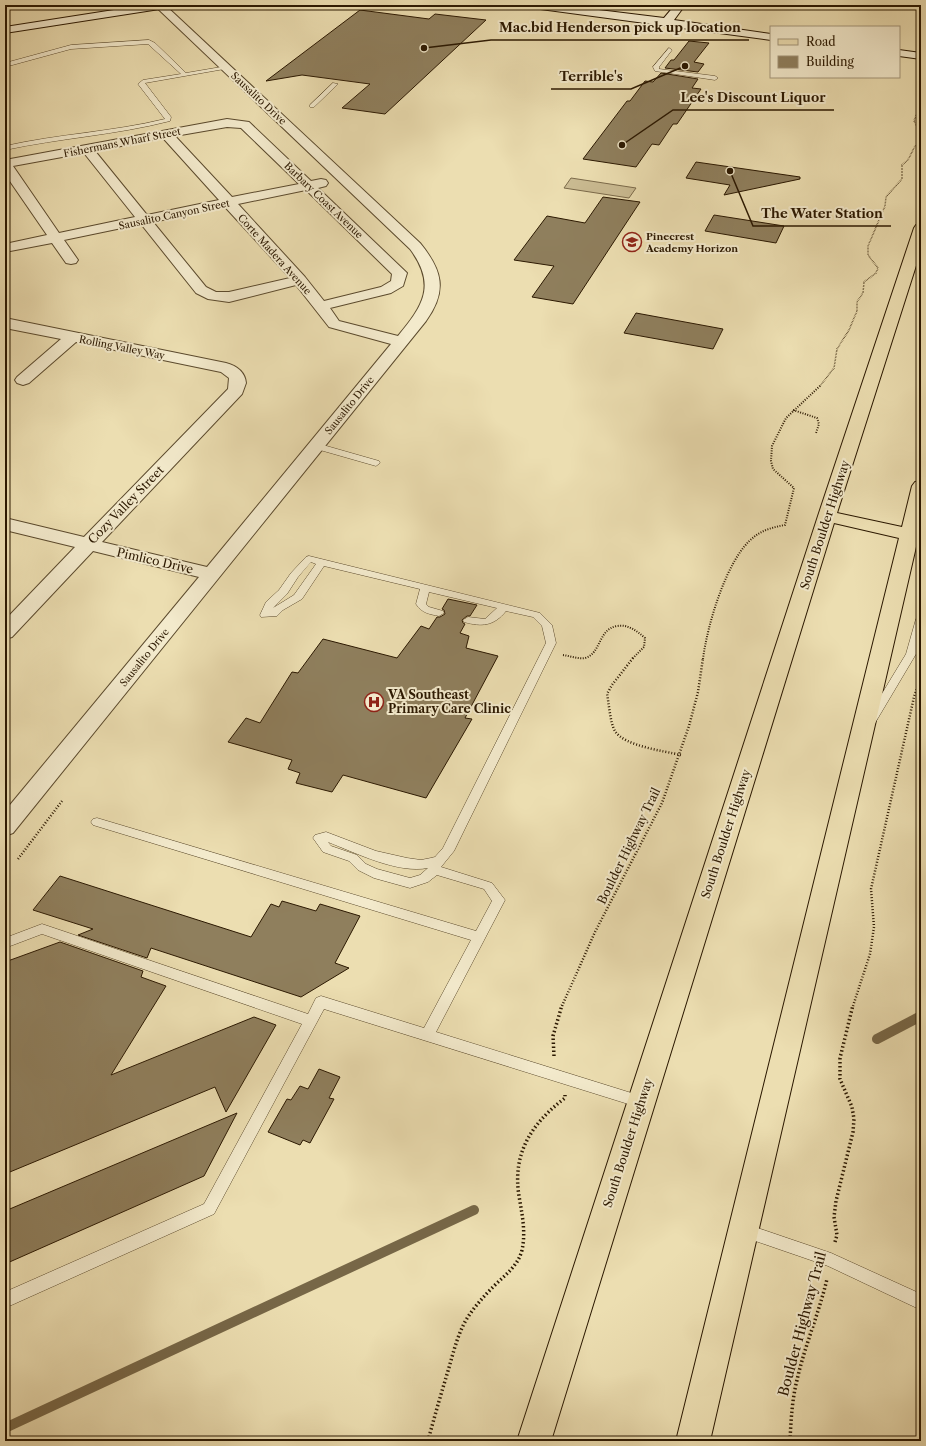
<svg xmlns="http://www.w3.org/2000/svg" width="926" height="1446" font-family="'Libre Caslon Text',serif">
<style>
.green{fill:#cbbc93;stroke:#7b6a4a}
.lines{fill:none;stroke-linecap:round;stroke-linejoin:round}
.stream{stroke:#776747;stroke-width:10}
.building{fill:#8f7f5d;stroke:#2b1801}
.lane-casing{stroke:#5b4a2d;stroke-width:1}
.street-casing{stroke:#5b4a2d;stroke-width:2}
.secondary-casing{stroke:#2b1801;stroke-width:2}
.primary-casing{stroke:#2b1801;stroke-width:2}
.path-far3{stroke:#2b1801;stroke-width:1.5;stroke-dasharray:0.5 1;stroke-linecap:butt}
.path-far2{stroke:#2b1801;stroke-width:2;stroke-dasharray:1 1.5;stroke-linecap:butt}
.path-far1{stroke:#2b1801;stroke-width:2.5;stroke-dasharray:1 2;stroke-linecap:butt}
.path{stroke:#2b1801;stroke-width:3.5;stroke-dasharray:1.5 2.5;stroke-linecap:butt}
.lane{fill:#f3eacc;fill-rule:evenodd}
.street{fill:#f3eacc;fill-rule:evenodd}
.secondary{fill:#f3eacc;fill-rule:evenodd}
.primary{fill:#ecdeb1;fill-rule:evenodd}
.labels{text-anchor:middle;stroke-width:4;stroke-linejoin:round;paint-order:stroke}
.far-street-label{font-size:10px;fill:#2b1801;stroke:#f3eacc}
.far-poi-label{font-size:10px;font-weight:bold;fill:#2b1801;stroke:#f3eacc;text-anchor:start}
.street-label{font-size:12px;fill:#2b1801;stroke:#f3eacc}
.poi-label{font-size:12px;font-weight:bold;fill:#2b1801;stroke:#f3eacc;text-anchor:start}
.near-street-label{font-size:14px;fill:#2b1801;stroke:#f3eacc}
.leader{fill:none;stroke:#2b1801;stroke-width:1.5}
.callout-dot{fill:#2b1801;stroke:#f3eacc;stroke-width:1.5}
.callout-label{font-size:13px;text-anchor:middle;font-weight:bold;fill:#2b1801;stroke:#f3eacc;stroke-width:4;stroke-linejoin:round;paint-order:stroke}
</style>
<rect width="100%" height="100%" fill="#ecdeb1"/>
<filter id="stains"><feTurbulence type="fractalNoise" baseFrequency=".005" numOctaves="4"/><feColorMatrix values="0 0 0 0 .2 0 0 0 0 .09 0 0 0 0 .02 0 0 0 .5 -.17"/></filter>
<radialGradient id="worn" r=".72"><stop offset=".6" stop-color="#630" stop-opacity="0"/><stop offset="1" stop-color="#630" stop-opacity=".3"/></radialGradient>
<polygon class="green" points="571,178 636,188 629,198 564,188"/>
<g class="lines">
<g class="stream">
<polyline points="877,1039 921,1016"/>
<polyline points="5,1428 474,1210"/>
</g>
</g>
<g class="building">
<polygon points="360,10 429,19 435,14 486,20 385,114 342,108 370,84 302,75 266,81"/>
<polygon points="689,41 709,43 694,62 704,64 698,72 665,68 671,60 674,60"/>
<polygon points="661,73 698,79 692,88 701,89 677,124 673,124 659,145 652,144 636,167 583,159 627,101 630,101 645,81 653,82"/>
<polygon points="696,162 800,177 800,179 724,195 730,185 686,178"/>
<polygon points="603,197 640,202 573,304 532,297 554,266 514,260 547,216 585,223"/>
<polygon points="714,215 784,226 776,243 705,231"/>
<polygon points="636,313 723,329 713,349 624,333"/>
<polygon points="448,599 477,605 470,616 467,616 462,620 463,623 465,624 460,633 469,636 466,648 498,656 465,718 472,719 426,798 343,775 332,792 296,783 300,773 288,769 292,760 228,742 246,718 260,723 292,672 298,673 323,639 397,658 421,626 429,629 437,617 440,617 445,614 444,610 442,609"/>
<polygon points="60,876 251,937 271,904 279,907 282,901 316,911 320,904 360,916 335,963 349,968 301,997 151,948 147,958 78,935 93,929 33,910"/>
<polygon points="60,942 143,971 141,977 166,986 111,1075 254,1017 276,1025 226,1112 215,1087 5,1174 5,962"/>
<polygon points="319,1069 340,1077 329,1098 334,1099 310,1143 303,1140 300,1145 268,1132 287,1099 291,1100 300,1086 308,1089"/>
<polygon points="237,1113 204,1176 5,1264 5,1211"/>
</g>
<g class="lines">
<defs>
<g id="lane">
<path d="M 149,40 L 155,43 L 186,73 L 227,66 L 230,68 L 145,83 L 171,117 L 170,121 C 116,135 60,138 5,150 L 5,146 C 58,134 112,132 165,119 L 138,84 L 143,80 L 181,74 L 148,44 L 71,49 L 5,67 L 5,63 L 71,45 Z"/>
<polygon points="669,48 672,50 659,67 659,69 715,76 718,78 715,80 655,71 653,67"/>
<polygon points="333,83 338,84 314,107 310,107 310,105"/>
<polygon points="316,443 379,461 380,463 376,466 313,448 312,446 313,444"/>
<polygon points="909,531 921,535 921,541 906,536 904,534 906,532"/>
<path d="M 309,556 L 540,613 L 552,625 L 556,643 L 454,851 L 441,867 L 492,883 L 505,900 L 436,1032 L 641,1096 L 646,1098 L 648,1102 L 646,1106 L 641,1108 L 324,1009 L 214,1214 L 5,1308 L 5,1292 L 204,1204 L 302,1024 L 42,934 L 5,948 L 5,938 L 42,924 L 308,1014 L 316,998 L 321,996 L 424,1028 L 471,940 L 93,825 L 91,822 L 93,819 L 97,818 L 476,931 L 492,901 L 484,889 L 437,875 L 428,882 L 410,888 L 374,878 L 358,870 L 349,861 L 323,852 L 313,838 L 315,835 L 326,832 L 376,851 L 407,858 L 421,860 L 431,858 L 435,857 L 443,848 L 546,643 L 542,626 L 533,617 L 506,611 C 494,626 482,627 464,622 L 463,620 L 468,617 L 485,619 L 497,608 L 429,592 L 426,604 L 429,607 L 443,611 L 444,613 L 439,616 C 429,614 422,613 416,604 L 420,589 L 324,566 L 302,599 L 283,610 L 277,616 L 261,617 L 260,615 L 266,602 L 279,590 L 291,573 L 306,557 ZM 311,562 L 316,564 L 294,595 L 273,608 L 287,594 L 298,577 ZM 328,842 C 356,853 398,874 428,868 L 420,875 L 410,878 L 377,869 L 366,864 L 357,855 L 331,846 Z"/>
<polygon points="921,616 921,637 916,654 875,723 867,723 866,720 906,654 916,619"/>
<polygon points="743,1223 831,1253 921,1294 921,1310 828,1266 738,1235 735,1230 738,1225"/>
</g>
<path id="street" d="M 154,5 L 165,5 L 420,243 C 442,270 448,290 426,321 L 13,833 L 5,836 L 5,811 L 199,577 L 93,551 L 12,637 L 5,639 L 5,620 L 75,547 L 5,530 L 5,518 L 84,537 L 228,389 L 229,378 L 221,372 L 76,342 L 29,383 L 23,385 L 17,383 L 15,380 L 17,377 L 61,339 L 5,328 L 5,318 L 226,363 C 237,366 245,372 246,383 L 242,394 L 102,542 L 207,567 L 391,344 L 329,327 L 296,285 L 229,302 L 208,299 L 196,293 L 141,224 L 64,240 L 78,260 L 76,263 L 71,264 L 66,263 L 52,243 L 5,252 L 5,244 L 47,235 L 5,174 L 5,160 L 227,119 L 249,122 L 311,181 L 321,179 L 326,180 L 328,183 L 326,186 L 318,188 L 407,273 L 403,286 L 391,293 L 330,308 L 339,321 L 398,336 C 423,306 437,285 410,249 ZM 227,127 L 241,128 L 299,184 L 232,197 L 175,136 ZM 163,138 L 219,200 L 147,215 L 95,151 ZM 84,153 L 135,217 L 59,233 L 13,166 ZM 306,190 L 392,274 L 391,281 L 381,287 L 324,301 L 305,277 L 238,204 ZM 225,207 L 290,278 L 229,292 L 216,292 L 206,287 L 153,222 Z"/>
<g id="secondary">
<polygon points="146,5 171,5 166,8 5,33 5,27"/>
<polygon points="528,5 558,5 664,18 675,5 685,5 674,20 771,34 771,40 533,8"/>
<polygon points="899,50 921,53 921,59 899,56"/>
</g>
<polygon id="primary" points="921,224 921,250 837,513 902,527 912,486 915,482 921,481 921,525 710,1441 676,1441 899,538 834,523 551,1441 517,1441 818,516 914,228 916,225"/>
</defs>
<use href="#lane" class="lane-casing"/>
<use href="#street" class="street-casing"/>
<use href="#secondary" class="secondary-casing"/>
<use href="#primary" class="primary-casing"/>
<g class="path-far3">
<polyline points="921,103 914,121 921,134"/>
<polyline points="820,386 834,368 837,349 849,330 857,311 857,302 863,293 864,282 876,273 878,268 868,255 868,246 885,206 886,197 902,179 902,165 908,160 915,146 921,142"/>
</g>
<g class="path-far2">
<polyline points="793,410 817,418 819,424 816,433"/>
<path d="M 563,655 C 570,656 578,659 585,658 C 601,654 598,629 617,626 C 628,624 637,631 645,638 L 644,647 L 632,659"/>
<path d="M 703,659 C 707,626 727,557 754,537 C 762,530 774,527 785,525 L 794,488 L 773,469 L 771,461 L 772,446 L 786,418 L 821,385"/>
</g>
<g class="path-far1">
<path d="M 633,658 L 612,685 L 607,694 C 609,703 610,723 615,731 C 624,746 664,751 681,755"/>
<polyline points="18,859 62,801"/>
<polyline points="562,1006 595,932 662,803 689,726 698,692 703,658"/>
<polyline points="853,1006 870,954 874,927 871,889 914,697 921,677"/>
</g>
<g class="path">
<polyline points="554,1056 553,1036 562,1005"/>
<polyline points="835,1242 837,1235 834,1217 836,1201 853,1132 854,1119 852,1107 840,1079 840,1058 853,1005"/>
<path d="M 428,1441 C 434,1418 441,1394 448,1371 C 453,1354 457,1336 466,1320 C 474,1307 484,1296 495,1285 C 506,1274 518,1266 522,1250 C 526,1232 522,1214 519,1196 C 512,1153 532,1123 565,1098 L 565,1095"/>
<path d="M 790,1441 C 791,1420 792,1400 797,1380 C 805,1345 819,1313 827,1279"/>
</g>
<use href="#lane" class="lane"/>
<use href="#street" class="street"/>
<use href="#secondary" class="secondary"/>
<use href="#primary" class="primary"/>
</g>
<defs>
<symbol id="school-ring" viewBox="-11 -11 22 22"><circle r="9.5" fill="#f3eacc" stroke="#8f2418" stroke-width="1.5"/><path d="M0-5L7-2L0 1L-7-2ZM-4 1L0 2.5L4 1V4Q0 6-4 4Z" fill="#8f2418"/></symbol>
<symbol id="hospital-ring" viewBox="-11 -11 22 22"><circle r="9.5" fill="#f3eacc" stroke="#8f2418" stroke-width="1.5"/><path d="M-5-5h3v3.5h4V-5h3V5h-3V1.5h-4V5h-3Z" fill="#8f2418"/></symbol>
</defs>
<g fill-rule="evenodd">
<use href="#school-ring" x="621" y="231" width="22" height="22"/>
<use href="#hospital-ring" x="363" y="691" width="22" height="22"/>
</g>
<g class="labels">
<g class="far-street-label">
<text transform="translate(259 98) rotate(43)" y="4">Sausalito Drive</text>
<text transform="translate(122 142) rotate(-11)" y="4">Fishermans Wharf Street</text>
<text transform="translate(324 200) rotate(44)" y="4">Barbary Coast Avenue</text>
<text transform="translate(174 214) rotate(-12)" y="4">Sausalito Canyon Street</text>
<text transform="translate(275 254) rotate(48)" y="4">Corte Madera Avenue</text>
<text transform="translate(122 347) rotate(11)" y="4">Rolling Valley Way</text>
<text transform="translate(349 405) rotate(-51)" y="4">Sausalito Drive</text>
<text transform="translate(144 657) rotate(-51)" y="4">Sausalito Drive</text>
</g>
<g class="far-poi-label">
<text x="646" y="240">Pinecrest<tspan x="646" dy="12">Academy Horizon</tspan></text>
</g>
<g class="street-label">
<text transform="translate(126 505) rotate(-46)" y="4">Cozy Valley Street</text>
<text transform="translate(825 525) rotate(-72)" y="4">South Boulder Highway</text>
<text transform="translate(155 561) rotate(13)" y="4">Pimlico Drive</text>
<text transform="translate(726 834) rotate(-72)" y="4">South Boulder Highway</text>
<text transform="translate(629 846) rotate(-64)" y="4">Boulder Highway Trail</text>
<text transform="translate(628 1143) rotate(-72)" y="4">South Boulder Highway</text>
</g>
<g class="poi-label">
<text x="388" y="699">VA Southeast<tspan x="388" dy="14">Primary Care Clinic</tspan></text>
</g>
<g class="near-street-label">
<text transform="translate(802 1324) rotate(-75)" y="5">Boulder Highway Trail</text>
</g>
</g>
<path class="leader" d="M424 48L491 40H749M685 66L631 89H551M622 145L673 110H834M730 171L753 226H891"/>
<g class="callout-dot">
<circle cx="424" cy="48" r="4"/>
<circle cx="685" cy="66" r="4"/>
<circle cx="622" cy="145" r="4"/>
<circle cx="730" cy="171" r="4"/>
</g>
<g class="callout-label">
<text x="620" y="32">Mac.bid Henderson pick up location</text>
<text x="591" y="81">Terrible's</text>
<text x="753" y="102">Lee's Discount Liquor</text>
<text x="822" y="218">The Water Station</text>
</g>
<rect width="926" height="1446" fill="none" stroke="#ecdeb1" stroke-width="20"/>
<rect x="6" y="6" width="914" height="1434" fill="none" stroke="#2b1801" stroke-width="2"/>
<rect x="10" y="10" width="906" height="1426" fill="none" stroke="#2b1801"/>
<rect x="770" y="26" width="130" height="52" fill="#f3eacc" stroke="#a3967b"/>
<rect x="778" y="39" width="20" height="6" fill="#ecdeb1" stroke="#a3967b"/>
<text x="806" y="46" font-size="12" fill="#2b1801">Road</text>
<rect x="778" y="56" width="20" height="12" fill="#8f7f5d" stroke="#a3967b"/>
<text x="806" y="66" font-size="12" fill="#2b1801">Building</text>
<rect width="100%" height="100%" filter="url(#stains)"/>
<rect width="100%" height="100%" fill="url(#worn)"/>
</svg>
